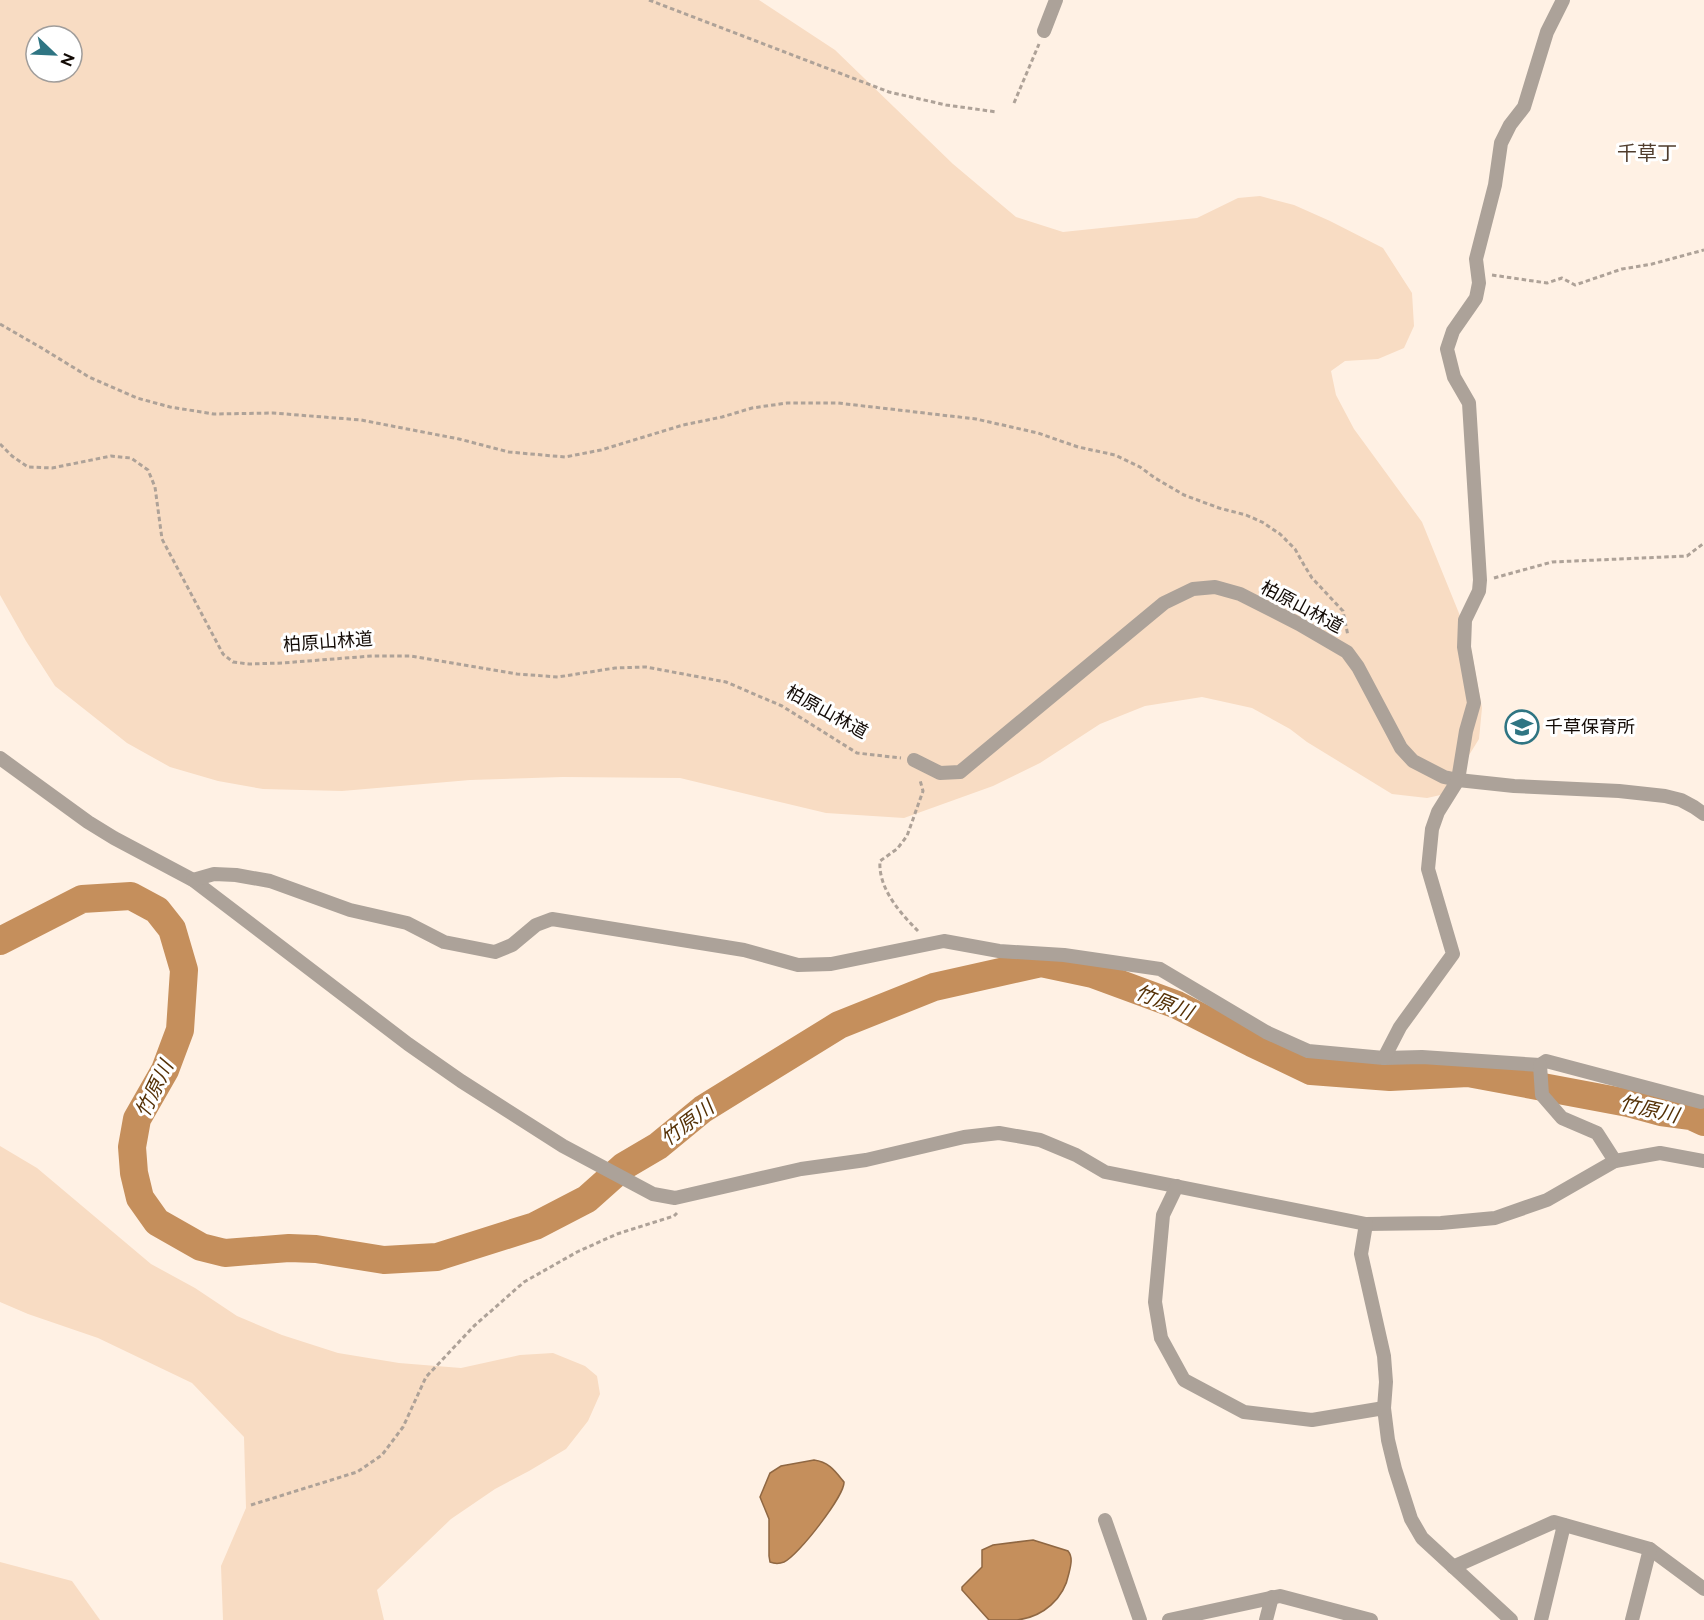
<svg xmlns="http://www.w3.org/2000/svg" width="1704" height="1620" font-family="Raleway,'Noto Sans JP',sans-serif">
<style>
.green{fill:#f8dcc3;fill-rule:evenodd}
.water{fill:#c58f5c;stroke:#8f6742;stroke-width:1.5}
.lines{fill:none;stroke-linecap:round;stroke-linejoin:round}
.river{stroke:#c58f5c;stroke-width:28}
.path{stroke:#aea298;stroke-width:3;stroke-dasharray:4.5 3;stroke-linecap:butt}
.minor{stroke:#aca299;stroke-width:14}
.labels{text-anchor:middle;stroke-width:6;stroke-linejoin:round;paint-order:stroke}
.street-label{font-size:18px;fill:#120a05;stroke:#fff}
.poi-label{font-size:18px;fill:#120a05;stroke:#fff;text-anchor:start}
.neighbourhood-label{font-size:20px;fill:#4f3c2c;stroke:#fff}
.water-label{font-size:20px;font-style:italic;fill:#553106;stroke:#fff}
</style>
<rect width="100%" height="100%" fill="#fff1e4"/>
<g class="green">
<path d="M 0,0 L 759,0 L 835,50 L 953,164 L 1016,217 L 1063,232 L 1197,218 L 1238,198 L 1260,196 L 1294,205 L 1330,221 L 1383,248 L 1412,293 L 1414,326 L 1404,348 L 1378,359 L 1345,361 L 1331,371 L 1336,395 L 1354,429 L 1422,522 L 1469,638 L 1482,708 L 1479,739 L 1445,794 L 1427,798 L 1392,794 L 1307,742 L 1290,729 L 1252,708 L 1202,697 L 1145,706 L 1100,724 L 1040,763 L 993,786 L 904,818 L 826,813 L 680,778 L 563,777 L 470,780 L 342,791 L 263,789 L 218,781 L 170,767 L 127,743 L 55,686 L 26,641 L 0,595 ZM 36,36 L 72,36 L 72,72 L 36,72 Z"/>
<polygon points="0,1146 37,1168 151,1264 195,1288 237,1316 282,1335 338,1353 399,1363 461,1368 520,1355 553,1353 585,1366 597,1376 600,1394 588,1421 566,1449 529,1471 495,1489 451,1519 377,1590 384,1620 223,1620 221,1566 246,1508 244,1437 192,1383 98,1338 28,1314 0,1302"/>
<polygon points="0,1562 72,1581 100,1620 0,1620"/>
</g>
<g class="water">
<path d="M 814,1460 C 829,1462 835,1471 844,1482 C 845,1495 798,1556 784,1562 C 779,1564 775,1564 770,1562 L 769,1556 L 769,1519 L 760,1497 L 770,1473 L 781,1466 Z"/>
<path d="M 1033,1540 L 1068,1551 C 1073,1557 1071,1565 1069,1573 C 1064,1599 1043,1617 1017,1620 C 1008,1620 998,1620 989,1620 L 962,1590 L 962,1587 L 982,1567 L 982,1550 L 993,1545 Z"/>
</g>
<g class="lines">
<polyline class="river" points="0,941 82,899 131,896 157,910 172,929 184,970 180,1030 165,1070 137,1119 132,1147 134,1173 140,1198 157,1222 201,1247 225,1253 289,1248 316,1249 384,1260 437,1257 535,1226 587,1199 624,1166 658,1146 703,1109 839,1025 934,987 1041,963 1093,974 1177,1005 1252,1043 1311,1071 1390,1077 1468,1073 1628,1103 1661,1112 1691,1116 1704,1122"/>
<g class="path">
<polyline points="649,0 889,92 946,105 997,112"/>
<polyline points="1014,103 1039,44"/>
<polyline points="1492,275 1547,283 1562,278 1575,285 1622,269 1652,264 1704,250"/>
<polyline points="0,324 40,347 89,377 137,398 170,407 214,414 273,413 361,420 459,439 509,452 565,457 601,450 683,425 722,417 752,408 787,403 838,403 976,419 1038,433 1078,447 1115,455 1140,467 1155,478 1184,495 1219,508 1246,515 1262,522 1280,534 1295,549 1304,565 1312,578 1343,611 1348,636"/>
<polyline points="0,444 12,456 28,467 52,468 111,456 131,458 148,470 155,487 162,539 223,654 233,662 249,664 282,663 372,656 411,656 517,674 558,677 615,668 646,667 726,682 782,706 857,753 901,758"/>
<polyline points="1494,578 1552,562 1687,556 1704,543"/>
<path d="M 918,931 C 900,913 878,888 880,861 L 897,849 L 907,836 L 923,791 L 920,780"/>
<polyline points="251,1505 357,1472 382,1455 403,1427 426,1377 474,1326 524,1282 577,1252 617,1234 674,1216 677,1213"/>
</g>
<g class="minor">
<polyline points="1044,31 1056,0"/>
<polyline points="0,758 88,822 114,838 193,880 408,1044 461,1081 563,1146 653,1194 675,1198 801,1169 866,1160 964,1137 999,1133 1040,1140 1076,1155 1105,1172 1366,1224 1441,1223 1495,1218 1547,1200 1615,1161 1660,1153 1704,1161"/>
<polyline points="914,760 940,773 960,772 1164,603 1193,589 1215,587 1240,594 1299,624 1347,652 1358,667 1401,748 1413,761 1444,777 1458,780 1514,786 1619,791 1665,796 1681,800 1694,807 1704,814"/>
<polyline points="193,880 214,874 236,875 270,881 350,910 407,923 444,942 495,952 512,945 536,925 552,919 744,950 798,965 831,964 944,941 999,951 1064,955 1160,969 1266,1032 1308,1051 1384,1058 1422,1057 1540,1065 1546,1061 1701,1102"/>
<polyline points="1384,1058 1400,1027 1453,954 1428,869 1432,829 1438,812 1458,780 1466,731 1474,703 1464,647 1465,620 1479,591 1480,580 1469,403 1454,377 1447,349 1453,331 1476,298 1479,283 1476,259 1495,185 1501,143 1510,125 1524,107 1547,32 1563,0"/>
<polyline points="1540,1065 1542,1095 1562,1118 1597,1133 1615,1161"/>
<polyline points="1177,1186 1163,1215 1155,1302 1161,1338 1184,1380 1244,1412 1312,1420 1384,1408"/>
<polyline points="1366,1224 1361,1254 1384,1356 1386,1382 1384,1408 1388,1440 1395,1469 1411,1519 1422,1538 1511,1620"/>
<polyline points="1105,1520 1140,1620"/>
<polyline points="1453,1567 1554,1522 1650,1549 1704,1589"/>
<polyline points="1169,1620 1280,1596 1371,1620"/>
<polyline points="1266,1620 1272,1597"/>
<polyline points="1541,1620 1564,1525"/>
<polyline points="1632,1620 1650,1549"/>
</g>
</g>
<defs>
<symbol id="school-ring" viewBox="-11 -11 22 22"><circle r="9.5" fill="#fff" stroke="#2f7583" stroke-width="1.5"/><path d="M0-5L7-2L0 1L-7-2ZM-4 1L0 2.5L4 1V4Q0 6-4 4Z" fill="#2f7583"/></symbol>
</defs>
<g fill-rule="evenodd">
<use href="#school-ring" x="1503" y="708" width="38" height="38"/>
</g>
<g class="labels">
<g class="street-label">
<text transform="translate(1302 607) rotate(28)" y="6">柏原山林道</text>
<text transform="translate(328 642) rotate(-4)" y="6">柏原山林道</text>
<text transform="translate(827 712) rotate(29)" y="6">柏原山林道</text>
</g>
<g class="poi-label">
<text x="1545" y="733">千草保育所</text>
</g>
<g class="neighbourhood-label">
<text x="1647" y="160">千草丁</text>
</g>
<g class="water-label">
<text transform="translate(1164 1002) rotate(22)" y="7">竹原川</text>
<text transform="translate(154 1089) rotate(-64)" y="7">竹原川</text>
<text transform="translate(1649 1109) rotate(13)" y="7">竹原川</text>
<text transform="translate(687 1123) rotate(-37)" y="7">竹原川</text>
</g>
</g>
<g transform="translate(54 54) rotate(113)"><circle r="28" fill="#ffffff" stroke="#a09d9b" stroke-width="1.5"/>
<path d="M0-4.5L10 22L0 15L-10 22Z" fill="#2f7583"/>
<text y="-9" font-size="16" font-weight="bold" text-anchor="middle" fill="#120a05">N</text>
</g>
</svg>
